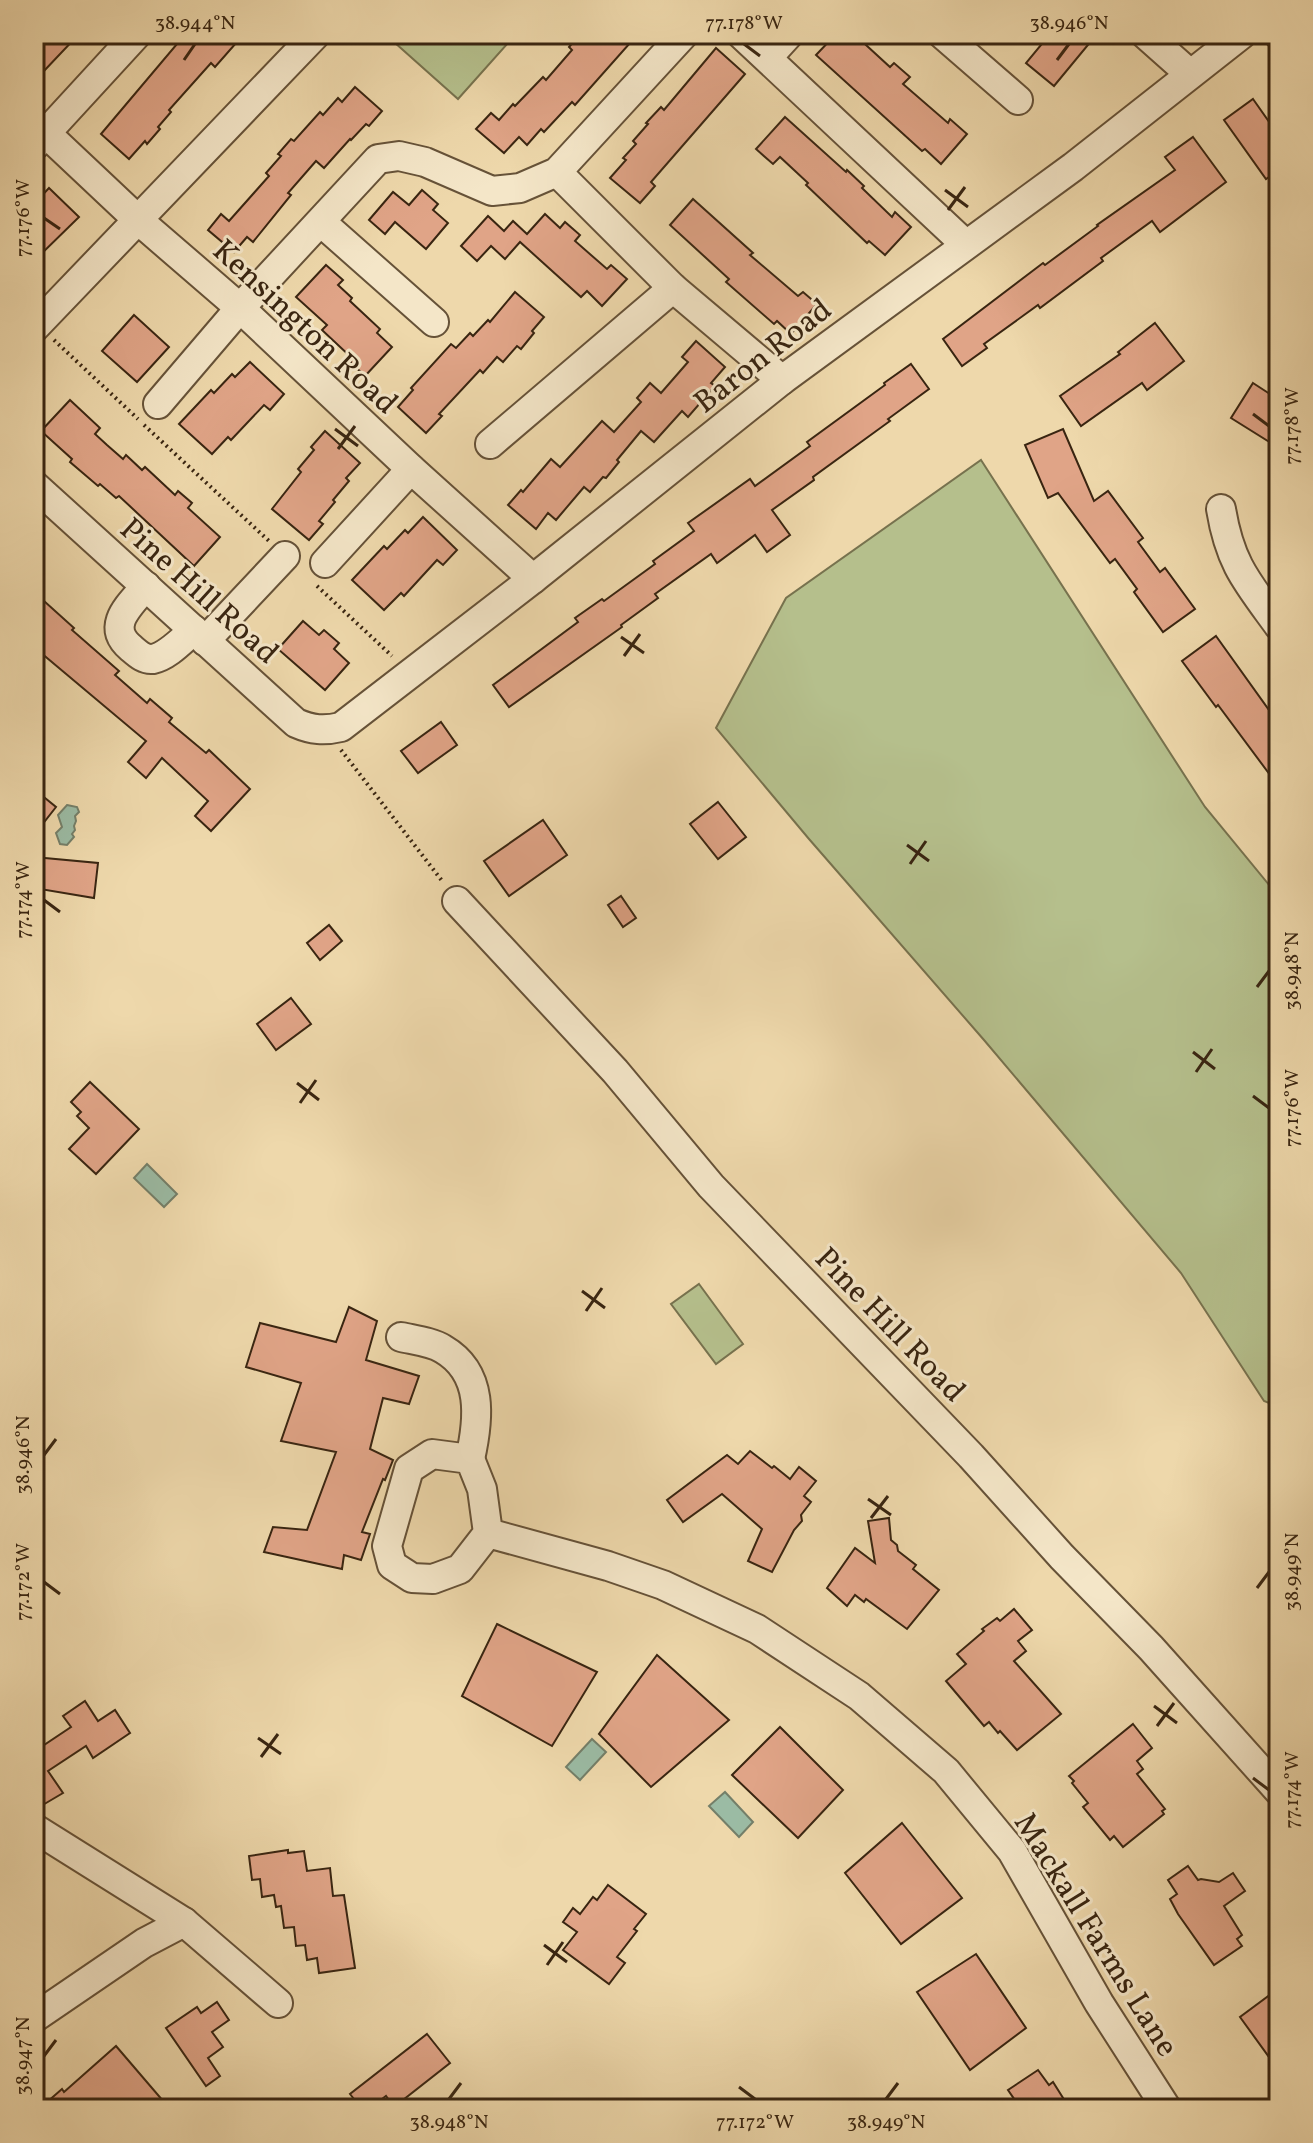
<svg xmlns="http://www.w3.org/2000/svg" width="1313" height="2143" font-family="Vollkorn,serif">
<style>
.green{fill:#b5bf8c;stroke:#77724e;stroke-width:2}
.water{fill:#9bbba4;stroke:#747f69;stroke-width:2}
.building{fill:#e0a487;stroke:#392511;stroke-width:2}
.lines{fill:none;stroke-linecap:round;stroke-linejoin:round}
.minor-casing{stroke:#665238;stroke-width:32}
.path{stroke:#392511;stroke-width:4;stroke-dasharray:2 4;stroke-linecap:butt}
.minor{stroke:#f4e6c8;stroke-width:28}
.ticks{fill:none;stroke:#392511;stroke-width:3}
.labels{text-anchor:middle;stroke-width:6;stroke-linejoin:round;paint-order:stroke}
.street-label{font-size:32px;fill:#392511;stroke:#f4e6c8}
.neatline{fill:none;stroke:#392511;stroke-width:3}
.ticks-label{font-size:20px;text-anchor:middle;fill:#392511}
</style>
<rect width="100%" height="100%" fill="#eed8ab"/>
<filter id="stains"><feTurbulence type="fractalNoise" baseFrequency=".0025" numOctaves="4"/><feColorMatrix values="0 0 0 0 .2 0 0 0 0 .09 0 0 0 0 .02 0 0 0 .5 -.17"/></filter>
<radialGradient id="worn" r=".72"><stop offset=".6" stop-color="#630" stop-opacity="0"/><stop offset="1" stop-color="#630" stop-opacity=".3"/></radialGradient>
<g class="green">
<polygon points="385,34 516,34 458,99"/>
<polygon points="981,460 1205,807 1279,897 1279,1407 1264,1401 1181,1273 984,1040 809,839 716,728 786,598"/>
<polygon points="699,1284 743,1344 716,1364 671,1304"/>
</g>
<g class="water">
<polygon points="67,805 77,807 79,812 75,816 76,821 74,826 75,830 72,834 74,837 67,845 60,844 56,833 62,827 58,815"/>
<polygon points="147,1164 177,1194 164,1207 134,1178"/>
<polygon points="592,1739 606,1752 580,1780 566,1767"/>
<polygon points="725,1792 753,1822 739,1837 709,1806"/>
</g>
<g class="building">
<polygon points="34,34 79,34 43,72 34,63"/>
<polygon points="193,34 244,34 215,67 211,63 169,110 171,112 158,127 160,129 147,144 145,141 129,159 101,134 182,38 186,42"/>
<polygon points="580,34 638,34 575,105 572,102 544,132 541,129 527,145 519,137 504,153 476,129 491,113 499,120 513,104 515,106 543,77 546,80 572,50 569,47"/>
<polygon points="836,34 854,34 890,67 894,63 910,77 903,84 948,123 950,119 967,134 941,164 925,149 922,151 816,55"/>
<polygon points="1050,34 1097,34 1054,86 1026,63"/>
<polygon points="716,48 745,74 651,182 655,186 640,203 610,178 626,160 623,158 636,144 633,141 648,124 646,123 661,107 664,110"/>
<polygon points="355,87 382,111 369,126 366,124 351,140 350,139 324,168 316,161 288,193 291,195 253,242 247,237 234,252 208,230 221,214 229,221 269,176 266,173 281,156 278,154 291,139 294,141 320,112 323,115 338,98 342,102"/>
<polygon points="1253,99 1279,136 1279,170 1266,179 1224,120"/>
<polygon points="785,117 846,172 847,170 864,186 862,188 892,217 895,212 911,227 885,255 869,241 867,243 806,185 808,183 780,157 773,164 756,149"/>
<polygon points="1193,137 1226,182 1160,232 1152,221 1101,258 1103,261 1040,308 1038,305 984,344 987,348 962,366 943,339 1043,263 1045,265 1098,226 1097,225 1175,170 1165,157"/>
<polygon points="49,188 79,217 34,261 34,204"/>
<polygon points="422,190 438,204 433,210 448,223 426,249 395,222 385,234 369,220 393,192 409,205"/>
<polygon points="693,199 753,253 750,255 798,296 803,292 817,304 791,334 777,321 774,324 726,282 729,279 670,225"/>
<polygon points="545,214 560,228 565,222 580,235 575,241 607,269 611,265 627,279 602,306 587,291 581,297 520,242 505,259 491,246 477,261 461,246 488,216 504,231 513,221 527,234"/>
<polygon points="326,265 343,280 338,285 352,298 350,301 380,329 377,333 392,347 365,376 350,362 353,359 322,330 327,325 296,297"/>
<polygon points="515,292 544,317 532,331 534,333 521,349 517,346 503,362 497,357 483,373 480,370 439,414 442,416 426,433 398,407 413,390 411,388 451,344 456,348 470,333 473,336 488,320 490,322"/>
<polygon points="134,315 169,347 137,382 102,351"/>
<polygon points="1155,323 1184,361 1147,390 1142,383 1081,426 1060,396 1120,354 1118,352"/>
<polygon points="696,341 725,367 711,383 715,386 688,417 682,411 654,442 641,431 617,460 619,462 606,478 603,477 590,492 584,487 556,520 548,513 536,529 508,505 521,490 523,492 551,459 560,467 602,421 614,432 641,402 637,398 650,383 661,393 688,362 682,357"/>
<polygon points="250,362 284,394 270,410 264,405 231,440 228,437 212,454 179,424 211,390 214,393 232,374 235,377"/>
<polygon points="911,364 929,389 888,419 890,421 813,477 814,480 772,510 790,535 767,552 755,535 717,563 711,554 655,594 658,598 621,625 622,627 509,707 493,685 578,622 575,618 602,599 604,601 655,564 653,561 694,531 688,523 750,479 755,486 810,446 807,442 885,385 884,383"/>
<polygon points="1253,383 1279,400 1279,448 1231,418"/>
<polygon points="70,400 100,428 95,434 107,445 123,459 126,455 142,470 145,467 175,495 178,491 192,503 188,508 220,537 194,566 119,496 116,498 100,484 98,486 70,462 72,459 41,431"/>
<polygon points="1063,429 1094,501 1108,491 1143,538 1138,542 1160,572 1165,568 1195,609 1163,632 1134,592 1137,589 1115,559 1110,563 1058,493 1048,498 1025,445"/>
<polygon points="325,431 360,463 346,478 349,481 333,500 335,502 319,521 323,524 309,540 272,509 301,472 298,469 314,450 311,447"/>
<polygon points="423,517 457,550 443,565 437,560 404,596 401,593 384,610 352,580 384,546 387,549 405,530 408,533"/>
<polygon points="34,592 74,628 72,630 119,671 115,675 147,703 150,699 172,718 169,722 206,753 209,750 250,789 211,831 195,816 208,801 162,758 146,778 128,762 146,741 34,647"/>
<polygon points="303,621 319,635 324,630 339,643 334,649 349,663 325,690 278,649"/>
<polygon points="1216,636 1279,724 1279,787 1218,705 1216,707 1182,661"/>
<polygon points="441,722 457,745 418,773 401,751"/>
<polygon points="34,789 56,807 34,835"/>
<polygon points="718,802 746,837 718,859 690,824"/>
<polygon points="543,820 567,855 509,896 484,861"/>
<polygon points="34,857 98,863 94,898 34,888"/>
<polygon points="621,896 636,918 623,927 608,905"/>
<polygon points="329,925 342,941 320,960 307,943"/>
<polygon points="291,998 311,1024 276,1050 257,1024"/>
<polygon points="90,1082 139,1129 96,1174 69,1149 89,1128 77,1116 81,1112 71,1102"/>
<polygon points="349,1307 377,1321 366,1360 419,1376 409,1404 383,1398 370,1449 393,1460 385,1480 383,1479 362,1532 370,1534 361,1560 344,1555 342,1569 264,1552 273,1527 307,1530 336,1452 281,1441 301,1383 246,1367 260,1323 336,1342"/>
<polygon points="750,1451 772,1468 774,1466 790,1479 799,1467 816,1481 804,1496 811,1502 801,1515 802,1521 794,1530 772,1572 748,1561 762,1529 722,1494 683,1522 667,1500 727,1455 738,1464"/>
<polygon points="889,1518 891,1540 897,1545 898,1551 916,1565 913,1569 939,1590 907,1629 866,1599 864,1602 855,1595 847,1606 827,1588 855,1548 875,1563 868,1521"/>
<polygon points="1014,1609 1032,1630 1018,1641 1026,1651 1014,1661 1061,1714 1017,1750 1000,1731 998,1733 989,1722 984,1726 946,1681 966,1664 957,1654 984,1631 982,1629 997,1618 1000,1621"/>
<polygon points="497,1624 597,1672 552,1746 462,1696"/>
<polygon points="657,1655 729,1720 651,1787 599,1734"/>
<polygon points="85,1701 98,1721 115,1710 130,1733 93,1758 86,1746 48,1771 63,1793 41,1806 34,1795 34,1749 35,1751 71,1727 63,1716"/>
<polygon points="1133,1724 1152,1748 1137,1761 1143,1769 1137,1774 1165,1809 1162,1811 1164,1814 1123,1847 1114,1836 1110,1840 1083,1807 1088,1803 1072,1783 1074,1781 1069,1776"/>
<polygon points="780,1727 843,1790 798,1838 732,1775"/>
<polygon points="902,1823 962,1898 901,1944 845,1873"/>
<polygon points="288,1850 288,1853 304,1851 307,1871 330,1868 333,1896 344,1895 355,1968 319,1973 317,1958 307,1960 305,1945 296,1946 294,1927 284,1928 281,1906 276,1907 274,1895 262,1897 260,1879 252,1880 249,1856"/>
<polygon points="1188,1866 1198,1880 1201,1879 1219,1882 1233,1873 1245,1891 1224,1906 1242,1935 1237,1939 1242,1946 1214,1965 1178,1914 1170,1899 1177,1894 1168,1880"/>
<polygon points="608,1885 646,1914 634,1929 637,1931 617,1957 625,1963 609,1984 563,1950 577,1932 563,1922 573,1908 580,1914 593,1897 597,1900"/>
<polygon points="976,1954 1026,2028 970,2070 917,1992"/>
<polygon points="1279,1988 1279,2071 1240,2017"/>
<polygon points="217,2002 229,2020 212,2032 223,2047 208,2058 220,2076 206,2086 166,2028 197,2007 201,2013"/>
<polygon points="427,2034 450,2063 394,2107 386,2096 369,2109 362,2109 350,2094"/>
<polygon points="116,2046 170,2109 39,2109 62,2089 64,2092"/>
<polygon points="1038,2070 1049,2085 1053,2082 1070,2109 1021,2109 1008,2090"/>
</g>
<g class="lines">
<defs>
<g id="minor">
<polyline points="741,34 965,244"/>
<polyline points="942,34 1018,100"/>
<polyline points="1145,34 1190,74"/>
<polyline points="1278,34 1279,35"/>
<polyline points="768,57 789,34"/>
<polyline points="34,122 137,219 240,308 411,469 533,579"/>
<polyline points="35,145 137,34"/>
<polyline points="557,172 673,288 782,380"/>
<polyline points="321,222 434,322"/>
<polyline points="34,328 316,34"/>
<polyline points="158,404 240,308 378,159 399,156 425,162 492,191 520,188 557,172 684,34"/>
<polyline points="490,444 673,288"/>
<path d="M 34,485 L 296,723 C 312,730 324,731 341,727 L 533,579 L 782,380 L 1073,167 L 1242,34"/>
<path d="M 1221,509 C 1230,564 1247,582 1279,626"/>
<polyline points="325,563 411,469"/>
<path d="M 146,586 C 129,606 105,626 131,648 C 138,654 144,660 153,659 C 168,656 183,639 194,630"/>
<polyline points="205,641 285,556"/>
<polyline points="457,901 615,1071 711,1186 971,1456 1062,1557 1151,1648 1279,1791"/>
<path d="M 401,1337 C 414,1340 432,1342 443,1349 C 484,1373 479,1419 470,1459"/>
<polyline points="488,1533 482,1489 470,1459 432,1454 409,1469 387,1546 392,1565 412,1578 433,1579 460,1569 488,1533 608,1566 663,1585 757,1629 859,1696 946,1771 1012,1851 1099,2003 1167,2109"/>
<polyline points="34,1828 184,1922 278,2003"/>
<polyline points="34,2018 144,1943 184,1922"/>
</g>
</defs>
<use href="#minor" class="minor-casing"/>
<g class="path">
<polyline points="54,340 138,419"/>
<polyline points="144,425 269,541"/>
<polyline points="317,586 392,656"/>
<polyline points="341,750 443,882"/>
</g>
<use href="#minor" class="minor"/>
</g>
<path class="ticks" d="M 744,44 L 760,56M 184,60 L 195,44M 1057,60 L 1069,44M 945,190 L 968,207M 948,210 L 965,187M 44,218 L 60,229M 1253,414 L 1269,426M 335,429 L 358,446M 338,449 L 355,426M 621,637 L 644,653M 624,656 L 640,634M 907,845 L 929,861M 910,864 L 926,841M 44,900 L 60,912M 1257,987 L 1269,971M 1193,1052 L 1215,1069M 1196,1072 L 1212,1049M 297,1083 L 319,1100M 1253,1096 L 1269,1108M 300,1103 L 316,1080M 582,1291 L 605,1308M 586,1311 L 602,1288M 44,1455 L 56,1439M 868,1499 L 891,1515M 871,1518 L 888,1496M 44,1582 L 60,1594M 1257,1588 L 1269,1572M 1154,1706 L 1177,1723M 1157,1726 L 1174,1703M 258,1738 L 281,1754M 261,1757 L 278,1734M 1253,1778 L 1269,1790M 544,1945 L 567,1962M 547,1965 L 563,1942M 44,2056 L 56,2040M 739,2087 L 755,2099M 449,2099 L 461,2083M 886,2099 L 898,2083"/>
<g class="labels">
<g class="street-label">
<text transform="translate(306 326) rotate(43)" y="11">Kensington Road</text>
<text transform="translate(762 355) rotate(-38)" y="11">Baron Road</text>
<text transform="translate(200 590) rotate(42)" y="11">Pine Hill Road</text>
<text transform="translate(891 1324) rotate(46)" y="11">Pine Hill Road</text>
<text transform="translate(1097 1934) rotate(58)" y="11">Mackall Farms Lane</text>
</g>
</g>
<rect width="1313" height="2143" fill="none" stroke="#eed8ab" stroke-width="88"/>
<rect x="44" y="44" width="1225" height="2055" class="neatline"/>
<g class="ticks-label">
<text x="195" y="29">38.944°N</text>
<text x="744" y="29">77.178°W</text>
<text x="1069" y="29">38.946°N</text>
<text transform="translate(22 218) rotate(-90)" y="7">77.176°W</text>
<text transform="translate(1291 426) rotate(-90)" y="7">77.178°W</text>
<text transform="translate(22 900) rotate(-90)" y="7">77.174°W</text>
<text transform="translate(1291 971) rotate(-90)" y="7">38.948°N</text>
<text transform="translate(1291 1108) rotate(-90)" y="7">77.176°W</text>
<text transform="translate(22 1455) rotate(-90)" y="7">38.946°N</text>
<text transform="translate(1291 1572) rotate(-90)" y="7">38.949°N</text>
<text transform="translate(22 1582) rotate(-90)" y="7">77.172°W</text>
<text transform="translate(1291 1790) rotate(-90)" y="7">77.174°W</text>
<text transform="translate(22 2056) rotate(-90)" y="7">38.947°N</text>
<text x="449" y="2128">38.948°N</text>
<text x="755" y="2128">77.172°W</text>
<text x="886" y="2128">38.949°N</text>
</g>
<rect width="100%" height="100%" filter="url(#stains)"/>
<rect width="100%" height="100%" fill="url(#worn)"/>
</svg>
